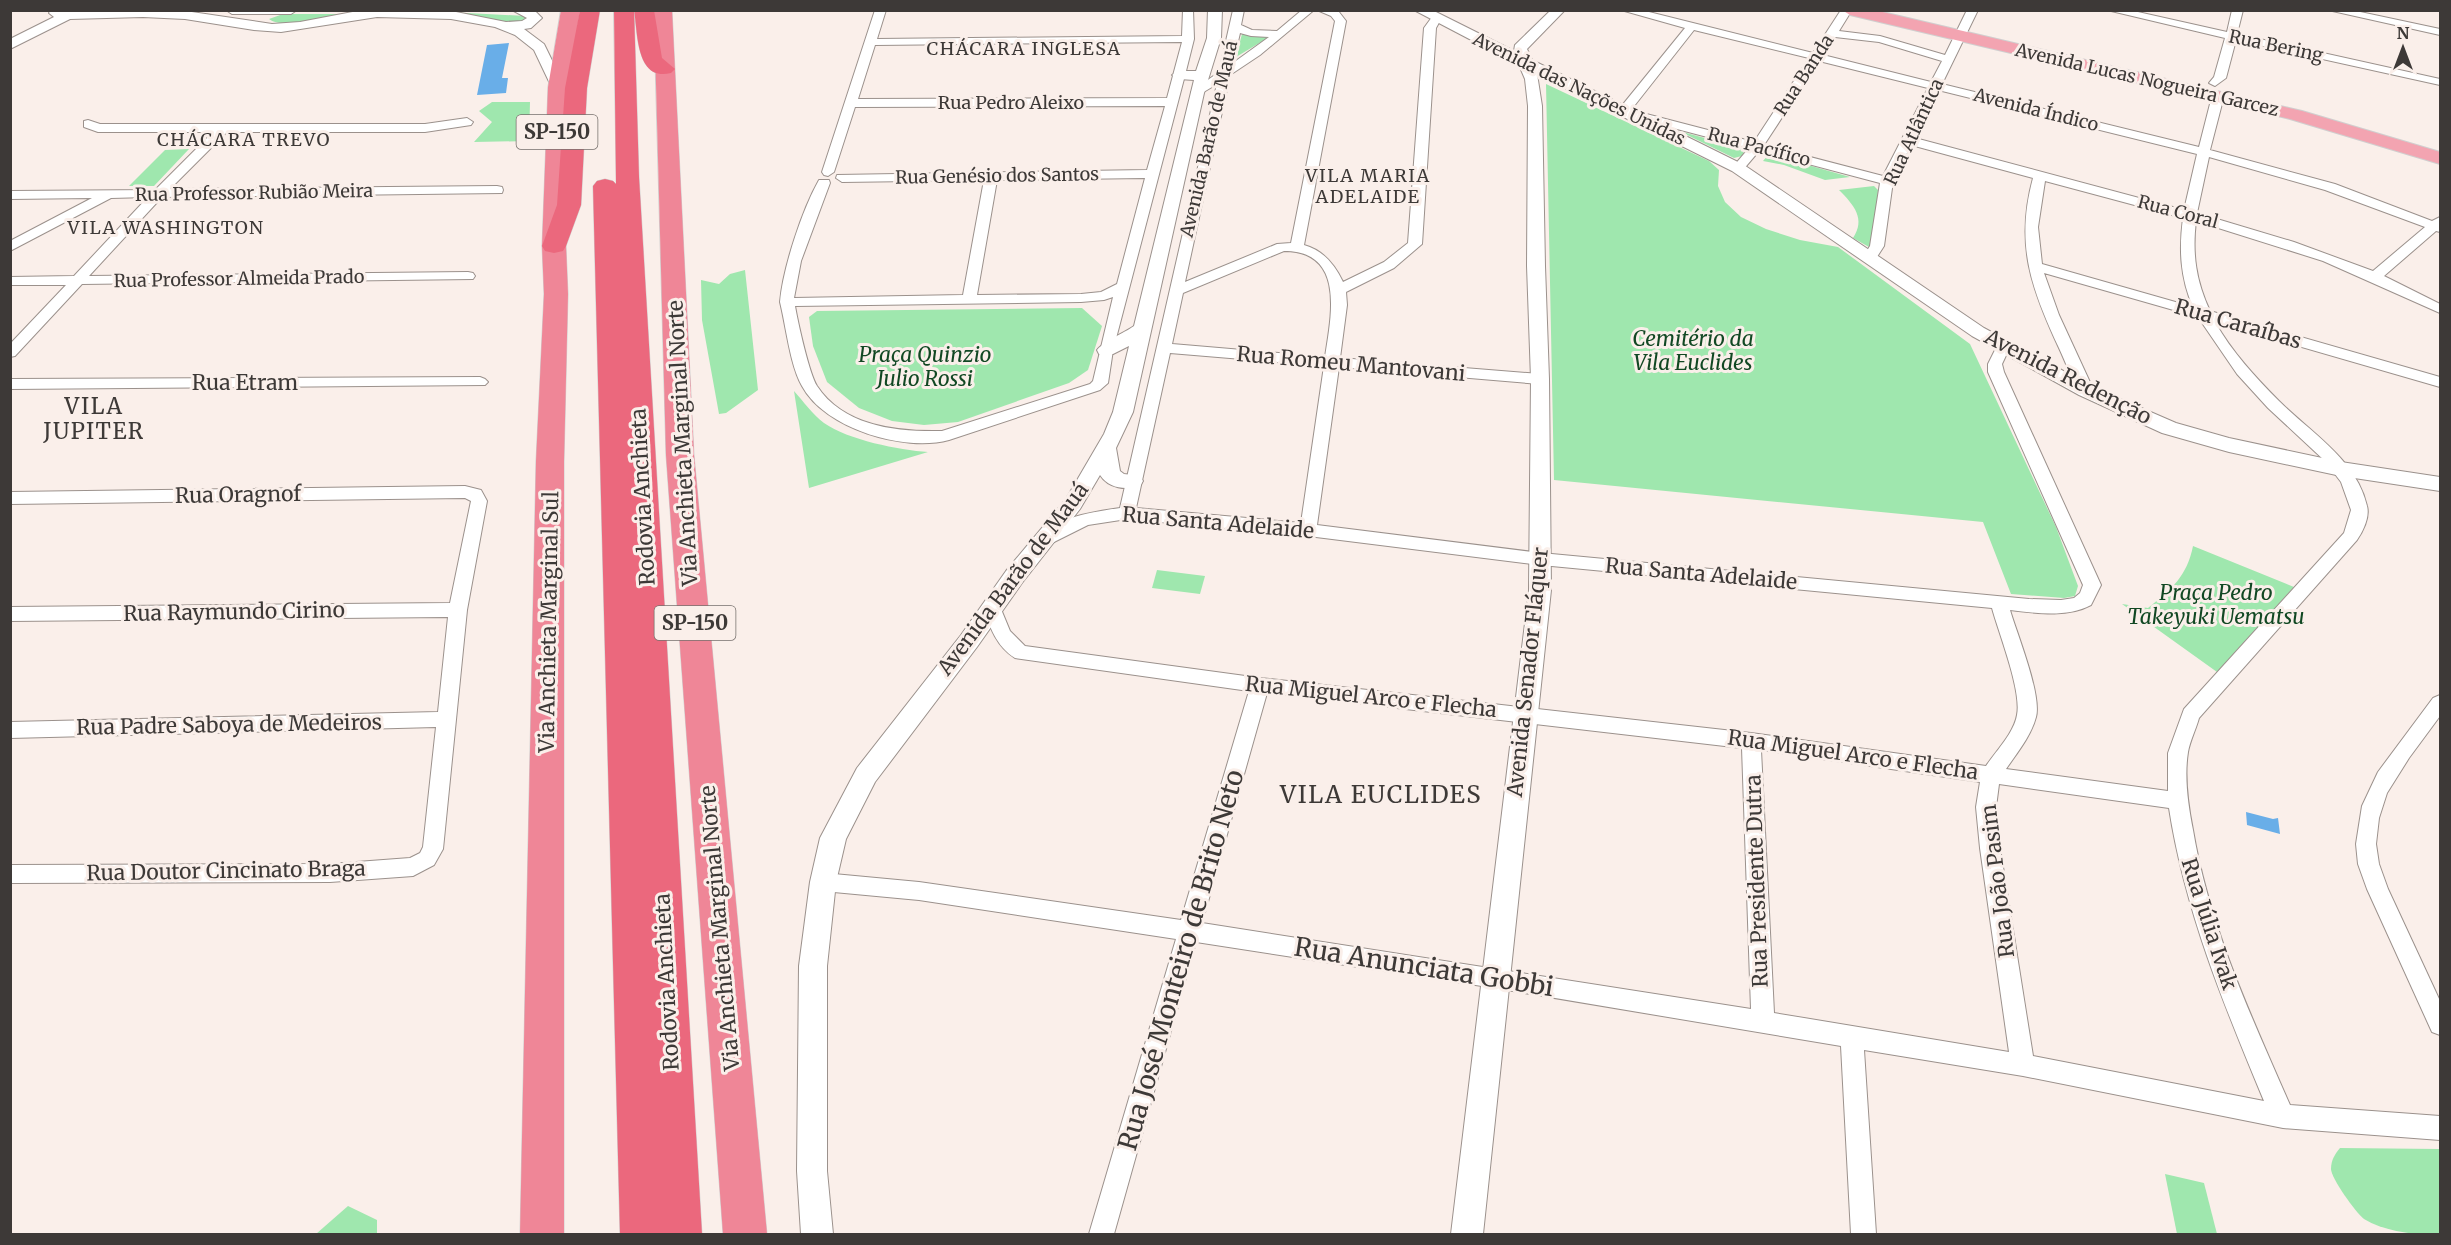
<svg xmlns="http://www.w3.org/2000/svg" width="2451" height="1245" font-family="Merriweather,serif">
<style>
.green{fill:#9fe7ae}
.water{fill:#69aee8}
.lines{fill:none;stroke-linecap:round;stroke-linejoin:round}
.minor-casing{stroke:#9b918c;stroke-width:2}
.tertiary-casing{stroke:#9b918c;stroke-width:2}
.primary-casing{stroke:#d0cfcf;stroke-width:2}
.trunk-casing{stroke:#d0cfcf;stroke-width:1}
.motorway-casing{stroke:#d0cfcf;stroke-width:1}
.minor{fill:#fff;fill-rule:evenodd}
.tertiary{fill:#fff;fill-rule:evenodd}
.primary{fill:#f3a4b1;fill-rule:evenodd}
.trunk{fill:#ef8697;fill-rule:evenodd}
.motorway{fill:#eb687d;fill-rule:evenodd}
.labels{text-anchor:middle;stroke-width:6;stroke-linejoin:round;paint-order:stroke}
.far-street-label{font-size:18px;fill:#3d3937;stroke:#faefea}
.far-neighbourhood-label{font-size:18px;letter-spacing:1.5px;fill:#3d3937;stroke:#faefea}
.shield{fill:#faefea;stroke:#76706d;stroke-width:1.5}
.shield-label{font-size:20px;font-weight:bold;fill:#3d3937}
.street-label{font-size:21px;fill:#3d3937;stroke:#faefea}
.park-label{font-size:21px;font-style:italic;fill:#114823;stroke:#faefea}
.neighbourhood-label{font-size:22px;letter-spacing:1.5px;fill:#3d3937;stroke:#faefea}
.quarter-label{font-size:24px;letter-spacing:1.5px;fill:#3d3937;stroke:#faefea}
.near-street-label{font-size:26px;fill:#3d3937;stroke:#faefea}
</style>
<rect width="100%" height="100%" fill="#faefea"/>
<g class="green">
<polygon points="448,12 526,16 529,19 521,25"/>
<path d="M 283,14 L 344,14 C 328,17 282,30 269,19 Z"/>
<polygon points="1242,34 1271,36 1236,57"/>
<polygon points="1546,84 1709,161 1719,170 1718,186 1725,202 1741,217 1766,229 1800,240 1838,247 1970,344 2056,527 2078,586 2075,596 2064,598 2011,594 1983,522 1554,480"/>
<polygon points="492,102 530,102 529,141 474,142 492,122 479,111"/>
<polygon points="1679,131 1745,149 1742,156 1734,158"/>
<polygon points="189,149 154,186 129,186 165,150"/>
<polygon points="1769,154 1850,177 1825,180 1784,165 1763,161"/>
<path d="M 1874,186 L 1878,190 L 1874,240 L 1869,247 L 1853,238 C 1866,219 1854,205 1839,190 Z"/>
<polygon points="745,270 758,390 726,413 719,414 702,320 701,280 719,284 730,274"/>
<polygon points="1082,308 1102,326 1088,370 1069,383 958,422 924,425 892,421 859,408 827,382 813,346 809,317 817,311"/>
<path d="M 794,391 C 803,401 813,415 824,423 C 848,440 899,450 928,452 L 809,488 Z"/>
<path d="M 2193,546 L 2294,587 L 2217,672 L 2122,604 L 2148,608 C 2172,589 2187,576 2193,546 Z"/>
<polygon points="1157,570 1205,576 1200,594 1152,588"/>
<path d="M 2340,1148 L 2440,1149 L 2440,1234 C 2416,1235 2385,1232 2364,1219 C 2356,1213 2331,1178 2331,1169 C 2331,1160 2335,1154 2340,1148 Z"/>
<polygon points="2165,1174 2204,1183 2217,1234 2177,1234"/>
<polygon points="348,1206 377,1220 377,1234 316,1234"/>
</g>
<g class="water">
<polygon points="509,43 502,78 508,78 506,93 477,95 487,45"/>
<polygon points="2246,812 2273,819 2278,818 2280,834 2247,825"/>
</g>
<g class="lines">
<defs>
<g id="minor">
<path d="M 875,10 L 886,10 L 877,39 L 1182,36 L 1183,10 L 1193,10 L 1194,39 L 1185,75 L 1113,350 L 1108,383 L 1100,390 L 949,440 C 904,452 825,429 802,386 C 790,365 786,326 780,302 C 783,268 802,210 819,180 L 829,180 L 830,183 L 801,261 L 794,298 L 963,295 L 984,180 L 842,182 L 836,178 L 837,175 L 1147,170 L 1165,106 L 855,107 L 834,172 L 828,176 L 824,175 L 822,172 ZM 1182,42 L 1167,98 L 858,99 L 875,45 ZM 1145,178 L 1117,284 L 1101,292 L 1081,294 L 977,295 L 997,180 ZM 1113,297 L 1093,381 L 1090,384 L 942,431 C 898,432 844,427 817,386 C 809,373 798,323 795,306 L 1081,302 L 1104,300 Z"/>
<path d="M 1233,10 L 1244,10 L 1241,25 L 1252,30 L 1277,31 L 1302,10 L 1314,10 L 1260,55 L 1230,75 L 1185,282 L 1277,244 L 1291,243 L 1335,21 L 1331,16 L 1317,10 L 1339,12 L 1346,21 L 1304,245 C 1323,250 1335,265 1343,282 L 1384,262 L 1408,243 L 1424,28 L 1432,17 L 1440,17 L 1441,19 L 1436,28 L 1422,244 L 1394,268 L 1346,292 L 1347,305 L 1340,358 L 1540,374 L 1548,379 L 1540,384 L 1339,367 L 1317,525 L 1541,553 L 2029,599 L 2061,600 L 2074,598 L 2080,593 L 2083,585 L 1988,372 L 1988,364 L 1998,344 L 2008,344 L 2010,347 L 2002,364 L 2004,372 L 2101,585 L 2091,605 C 2067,618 2036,613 2010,610 C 2017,634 2042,695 2036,717 C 2031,736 2017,753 2006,769 L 2168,791 L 2168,753 L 2184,709 L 2344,533 L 2351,510 L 2341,482 L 2325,461 L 2268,408 L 2237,374 L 2198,317 L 2044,273 L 2059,315 L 2094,391 L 2091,394 L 2081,394 C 2072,380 2066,363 2059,348 C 2031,288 2015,244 2033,178 L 1911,145 L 1893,181 L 1884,246 L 1875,260 L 1865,260 L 1863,257 L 1870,246 L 1880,183 L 1759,151 L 1742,171 L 1734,171 L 1732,168 L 1749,148 L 1620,114 L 1620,108 L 1685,28 L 1621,10 L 1641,10 L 1813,53 L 1841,10 L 1852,10 L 1839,31 L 1880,36 L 1945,55 L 1967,10 L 1978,10 L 1942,84 L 2199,147 L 2212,96 L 2214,93 L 2222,93 L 2224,96 L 2210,150 L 2335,184 L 2432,221 L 2440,217 L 2440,232 L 2436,231 L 2384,276 L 2440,304 L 2440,313 L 2323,261 L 2196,221 C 2192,254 2196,281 2210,311 L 2440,377 L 2440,387 L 2215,322 C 2232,352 2255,377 2279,401 C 2310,432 2357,460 2367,506 C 2370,517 2363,531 2357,540 L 2199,718 C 2196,729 2190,741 2188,752 C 2184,777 2188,805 2193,830 C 2209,926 2251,1016 2290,1105 L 2440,1116 L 2440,1140 L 2283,1128 L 2023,1076 L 1864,1050 L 1876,1234 L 1851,1234 L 1841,1046 L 1495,988 L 1196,942 L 1114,1234 L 1089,1234 L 1176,939 L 919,900 L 823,891 L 816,889 L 812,882 L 816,875 L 823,873 L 919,882 L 1181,920 L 1249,691 L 1015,658 C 996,646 990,627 983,607 L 986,602 L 992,600 L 998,602 L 1010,631 L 1025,646 L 1260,678 L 1751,733 L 1986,766 C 1996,751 2014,733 2017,715 C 2022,691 1999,634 1992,608 L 1541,565 L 1308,536 L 1127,519 L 1088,525 L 1052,543 L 1040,543 L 1037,539 C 1050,518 1098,511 1120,508 L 1217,84 L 1197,96 L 1191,92 L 1219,72 ZM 1694,30 L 1809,58 L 1754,142 L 1631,110 ZM 1240,33 L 1251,36 L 1269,37 L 1233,63 ZM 1835,37 L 1879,42 L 1942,61 L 1931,82 L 1823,55 ZM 1819,61 L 1928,88 L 1883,176 L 1764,145 ZM 1938,90 L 2197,154 L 2184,210 L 1915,138 ZM 2209,157 L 2325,190 L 2425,227 L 2373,271 L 2294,242 L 2197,213 ZM 2045,181 L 2183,218 C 2179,249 2180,277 2193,307 L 2042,264 L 2038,227 ZM 1284,251 C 1346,251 1331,317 1325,357 L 1172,344 L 1183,293 ZM 1170,353 L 1324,366 L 1301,523 L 1136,508 ZM 1267,693 L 1742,748 L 1751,1009 L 1202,923 ZM 1761,750 L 1980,782 L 1976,807 L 1980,848 L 2009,1052 L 1774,1013 ZM 1999,784 L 2169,808 C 2185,911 2224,1005 2264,1101 L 2033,1056 L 2000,848 L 1996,807 Z"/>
<polygon points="2107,10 2129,10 2227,32 2232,10 2243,10 2237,34 2440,79 2440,85 2236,40 2226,78 2215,86 2209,83 2214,77 2225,38"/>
<polygon points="2328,10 2351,10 2440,29 2440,35"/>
<polygon points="467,118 473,122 471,125 425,132 227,132 170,189 497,186 502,187 503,190 502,193 162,197 89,276 468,272 473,273 475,276 473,279 82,284 15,356 10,357 10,344 66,285 10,285 10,277 74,276 148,197 111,198 10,251 10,241 92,198 10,199 10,191 155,190 213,132 98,132 84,127 84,121 88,120 100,124 425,124"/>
<polygon points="480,377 485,379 488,382 485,385 10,389 10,379"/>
<polygon points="465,486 481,490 487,501 467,610 443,849 434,865 413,876 330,882 10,883 10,865 330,864 410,858 420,853 423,847 436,727 10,738 10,722 438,712 448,617 10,621 10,607 450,603 471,501 465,498 10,504 10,492"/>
<polygon points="2440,695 2440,716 2409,758 2387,793 2379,818 2376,844 2379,864 2388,889 2440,1001 2440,1035 2432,1032 2367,889 2358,864 2356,844 2362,806 2378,772 2433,698"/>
</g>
<g id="tertiary">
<polygon points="51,10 185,11 272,24 300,22 363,10 451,11 506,22 522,21 527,18 512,10 534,10 542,18 531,28 524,29 544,44 565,87 558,91 553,90 534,50 515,35 495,27 451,19 377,17 281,32 254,30 185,19 143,17 70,19 10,49 10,39 54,17 49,13"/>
<polygon points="226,10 297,10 291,14 232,14"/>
<path d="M 1208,10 L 1222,10 L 1221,38 L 1204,93 L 1133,412 L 1116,448 L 1120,471 L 1124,474 L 1140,476 L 1143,481 L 1140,486 C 1126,490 1109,489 1100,475 L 1080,509 L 1022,583 L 977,647 L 875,782 L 846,839 L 836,882 L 827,966 L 827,1171 L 833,1234 L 801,1234 L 797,1171 L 799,966 L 810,882 L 820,838 L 857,768 L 961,635 L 1006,571 L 1066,499 L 1104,434 L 1113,412 L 1129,346 L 1113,354 L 1099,354 L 1097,350 C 1103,342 1124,333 1134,326 L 1194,80 L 1179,79 L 1172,75 L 1179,71 L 1196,71 L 1207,38 Z"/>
<polygon points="1414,10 1432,10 1514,51 1515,45 1551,10 1565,10 1527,49 1532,60 1744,165 1984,328 2093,387 2176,423 2229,438 2341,462 2440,477 2440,491 2341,476 2229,452 2162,433 2079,395 1972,336 1732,171 1537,74 1542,106 1545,266 1549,379 1551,590 1483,1234 1451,1234 1529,590 1531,379 1527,266 1528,106 1525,79 1519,65"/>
</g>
<polygon id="primary" points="1842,10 1874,10 2302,111 2440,152 2440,164 2290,119 1850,15"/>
<g id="trunk">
<polygon points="561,10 580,10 568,87 566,246 568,294 564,461 564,1234 520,1234 536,461 544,294 542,246 548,87"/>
<polygon points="654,10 672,10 694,455 767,1234 723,1234 666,455"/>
</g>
<g id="motorway">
<polygon points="580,10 600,10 587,88 581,205 566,246 563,251 554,253 545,251 542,246 557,205 565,88"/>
<polygon points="614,10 634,10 639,177 702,1234 620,1234 593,186 597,181 605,179 613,181 616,184"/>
<path d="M 634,10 L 654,10 L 662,58 L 675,69 L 671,73 C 636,82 638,33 634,10 Z"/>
</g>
</defs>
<use href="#minor" class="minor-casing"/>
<use href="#tertiary" class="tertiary-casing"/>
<use href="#primary" class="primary-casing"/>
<use href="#trunk" class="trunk-casing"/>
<use href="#motorway" class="motorway-casing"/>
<use href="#minor" class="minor"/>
<use href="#tertiary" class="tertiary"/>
<use href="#primary" class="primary"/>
<use href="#trunk" class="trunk"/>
<use href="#motorway" class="motorway"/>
</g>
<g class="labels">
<g class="far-street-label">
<text transform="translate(2276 46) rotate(12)" y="6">Rua Bering</text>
<text transform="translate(1804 75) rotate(-57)" y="6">Rua Banda</text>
<text transform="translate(2147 80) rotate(13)" y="6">Avenida Lucas Nogueira Garcez</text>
<text transform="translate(1579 89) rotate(26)" y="6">Avenida das Nações Unidas</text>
<text x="1011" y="109">Rua Pedro Aleixo</text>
<text transform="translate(2036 110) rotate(14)" y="6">Avenida Índico</text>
<text transform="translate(1914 132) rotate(-65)" y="6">Rua Atlântica</text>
<text transform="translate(1209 139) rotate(-77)" y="6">Avenida Barão de Mauá</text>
<text transform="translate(1759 147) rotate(15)" y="6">Rua Pacífico</text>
<text transform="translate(997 176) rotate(-1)" y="6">Rua Genésio dos Santos</text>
<text transform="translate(254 193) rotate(-1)" y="6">Rua Professor Rubião Meira</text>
<text transform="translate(2178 212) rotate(15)" y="6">Rua Coral</text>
<text transform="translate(239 279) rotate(-1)" y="6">Rua Professor Almeida Prado</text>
</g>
<g class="far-neighbourhood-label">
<text x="1024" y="55">CHÁCARA INGLESA</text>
<text x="244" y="146">CHÁCARA TREVO</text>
<text x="1368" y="182">VILA MARIA<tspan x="1368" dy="21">ADELAIDE</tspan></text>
<text x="166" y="234">VILA WASHINGTON</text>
</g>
<g class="shield">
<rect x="516.5" y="115" width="81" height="34" rx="4.5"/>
<rect x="654.5" y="606" width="81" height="34" rx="4.5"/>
</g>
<g class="shield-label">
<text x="557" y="139">SP-150</text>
<text x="695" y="630">SP-150</text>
</g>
<g class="street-label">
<text transform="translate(2238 324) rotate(16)" y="7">Rua Caraíbas</text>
<text transform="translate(1351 364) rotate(5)" y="7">Rua Romeu Mantovani</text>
<text transform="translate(2068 377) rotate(27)" y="7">Avenida Redenção</text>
<text x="245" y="390">Rua Etram</text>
<text transform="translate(683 443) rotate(-93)" y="7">Via Anchieta Marginal Norte</text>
<text transform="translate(238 495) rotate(-1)" y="7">Rua Oragnof</text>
<text transform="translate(643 497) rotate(-93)" y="7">Rodovia Anchieta</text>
<text transform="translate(1218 523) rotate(5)" y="7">Rua Santa Adelaide</text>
<text transform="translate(1701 574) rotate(5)" y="7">Rua Santa Adelaide</text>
<text transform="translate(1013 579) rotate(-53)" y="7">Avenida Barão de Mauá</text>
<text transform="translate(234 612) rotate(-1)" y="7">Rua Raymundo Cirino</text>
<text transform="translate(549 622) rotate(-89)" y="7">Via Anchieta Marginal Sul</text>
<text transform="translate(1528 672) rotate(-84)" y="7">Avenida Senador Fláquer</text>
<text transform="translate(1371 697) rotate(6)" y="7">Rua Miguel Arco e Flecha</text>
<text transform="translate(229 725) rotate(-1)" y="7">Rua Padre Saboya de Medeiros</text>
<text transform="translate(1853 755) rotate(8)" y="7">Rua Miguel Arco e Flecha</text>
<text transform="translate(226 871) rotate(-1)" y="7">Rua Doutor Cincinato Braga</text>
<text transform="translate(1757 881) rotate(-92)" y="7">Rua Presidente Dutra</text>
<text transform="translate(1998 881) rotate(-97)" y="7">Rua João Pasim</text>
<text transform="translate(2209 924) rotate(72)" y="7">Rua Júlia Ivak</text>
<text transform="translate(720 928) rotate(-95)" y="7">Via Anchieta Marginal Norte</text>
<text transform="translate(667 982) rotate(-93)" y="7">Rodovia Anchieta</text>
</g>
<g class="park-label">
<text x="1693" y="346">Cemitério da<tspan x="1693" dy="24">Vila Euclides</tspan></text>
<text x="925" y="362">Praça Quinzio<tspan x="925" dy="24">Julio Rossi</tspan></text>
<text x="2216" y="600">Praça Pedro<tspan x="2216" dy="24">Takeyuki Uematsu</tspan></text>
</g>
<g class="neighbourhood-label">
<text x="94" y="414">VILA<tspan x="94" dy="25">JUPITER</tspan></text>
</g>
<g class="quarter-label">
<text x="1381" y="803">VILA EUCLIDES</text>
</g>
<g class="near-street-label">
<text transform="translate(1181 960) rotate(-74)" y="9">Rua José Monteiro de Brito Neto</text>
<text transform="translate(1424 967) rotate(9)" y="9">Rua Anunciata Gobbi</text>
</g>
</g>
<rect width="2451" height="1245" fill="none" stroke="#3d3937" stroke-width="24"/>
<g transform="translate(2403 48)" stroke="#faefea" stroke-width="4.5" paint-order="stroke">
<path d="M0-4.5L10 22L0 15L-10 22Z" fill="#3d3937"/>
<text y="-9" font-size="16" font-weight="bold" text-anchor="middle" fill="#3d3937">N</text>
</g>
</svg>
